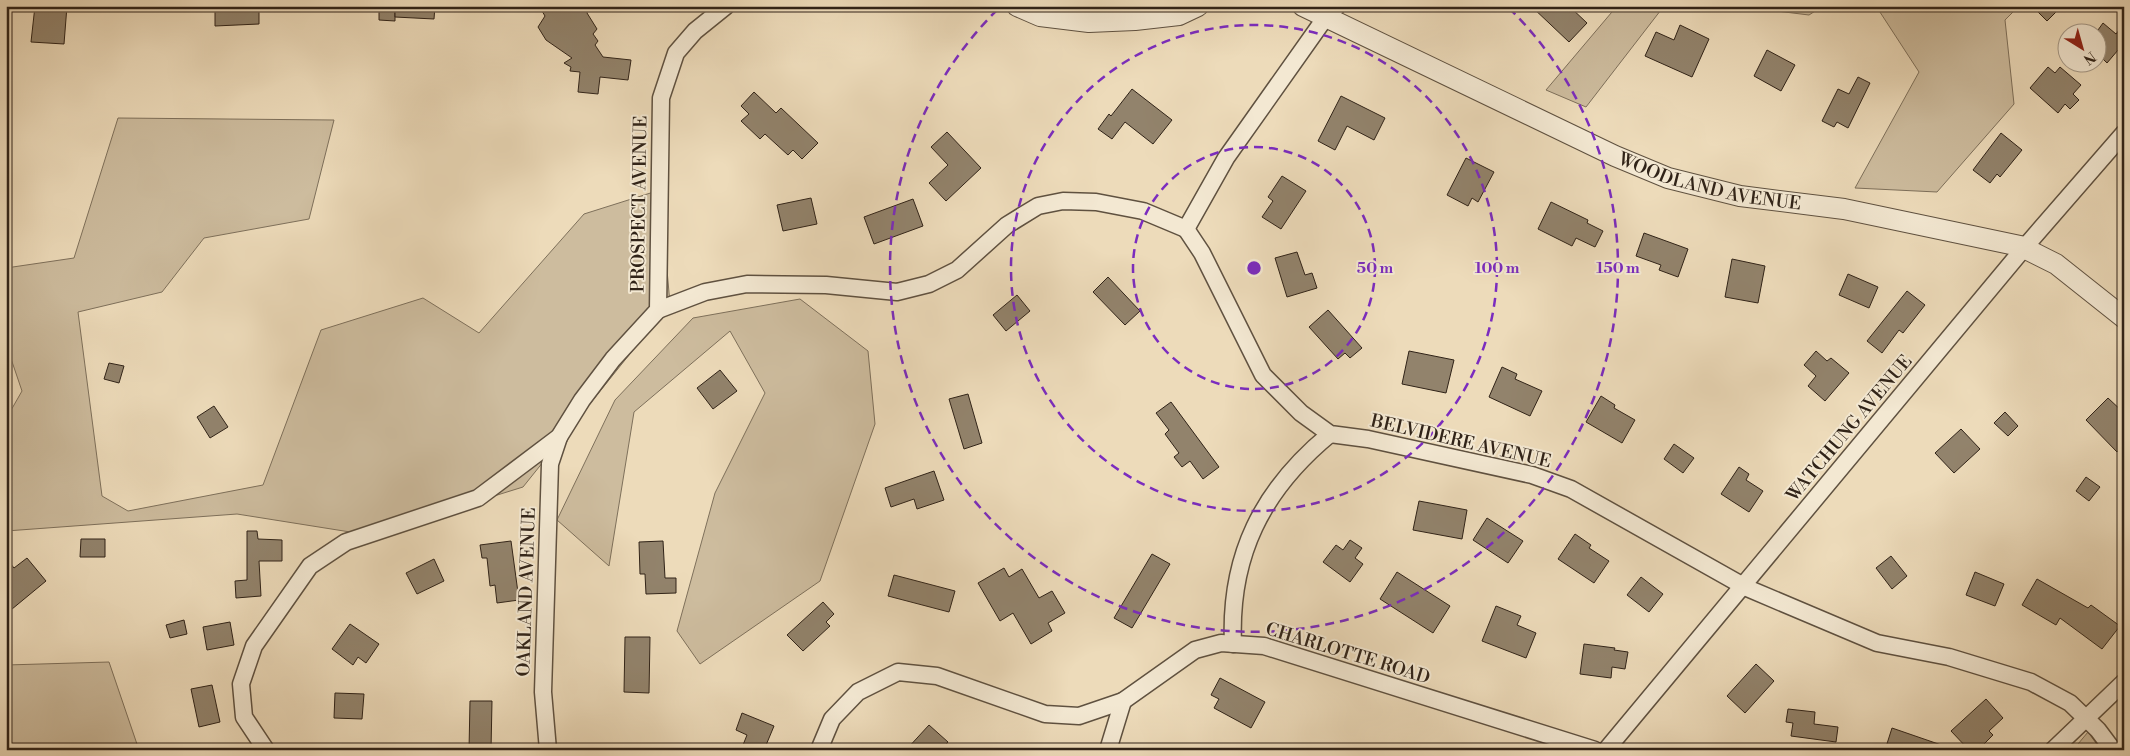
<svg xmlns="http://www.w3.org/2000/svg" width="2130" height="756" font-family="'Libre Bodoni',serif">
<style>
.green{fill:#cdbc9e;stroke:#7e705b}
.building{fill:#92836c;stroke:#302318}
.lines{fill:none;stroke-linecap:round;stroke-linejoin:round}
.minor-casing{stroke:#5f5140;stroke-width:19}
.tertiary-casing{stroke:#5f5140;stroke-width:22}
.minor{stroke:#f3e8d2;stroke-width:16}
.tertiary{stroke:#f3e8d2;stroke-width:20}
.ring{fill:none;stroke:#7b2cbf;stroke-width:2.5;stroke-dasharray:9 6}
.labels{text-anchor:middle;stroke-width:4;stroke-linejoin:round;paint-order:stroke}
.street-label{font-size:18px;fill:#302318;stroke:#f3e8d2}
.centre{fill:#7b2cbf;stroke:#f3e8d2;stroke-width:2.5}
.ring-label{font-size:15px;text-anchor:middle;font-weight:bold;fill:#7b2cbf;stroke:#f3e8d2;stroke-width:4;stroke-linejoin:round;paint-order:stroke}
</style>
<rect width="100%" height="100%" fill="#eddbba"/>
<filter id="stains"><feTurbulence type="fractalNoise" baseFrequency=".004" numOctaves="4"/><feColorMatrix values="0 0 0 0 .2 0 0 0 0 .09 0 0 0 0 .02 0 0 0 .5 -.17"/></filter>
<radialGradient id="worn" r=".72"><stop offset=".6" stop-color="#630" stop-opacity="0"/><stop offset="1" stop-color="#630" stop-opacity=".3"/></radialGradient>
<g class="green">
<polygon points="1617,6 1664,6 1586,107 1546,90"/>
<polygon points="1736,6 1823,6 1809,15"/>
<polygon points="1876,6 2019,6 2005,20 2014,104 1937,192 1855,188 1919,72"/>
<polygon points="118,118 334,120 309,219 204,238 162,292 78,312 102,496 128,511 263,485 321,330 423,298 479,333 584,214 660,190 670,304 523,487 369,535 237,514 6,531 6,419 22,391 6,344 6,268 74,258"/>
<polygon points="800,299 868,351 875,424 820,581 700,664 677,631 715,493 765,393 730,331 634,412 609,566 557,520 615,400 693,318"/>
<polygon points="109,662 139,750 6,750 6,665"/>
<polygon points="2088,732 2101,750 2073,750"/>
</g>
<g class="building">
<polygon points="35,6 67,6 64,44 31,42"/>
<polygon points="215,6 259,7 259,24 215,26"/>
<polygon points="379,6 395,6 395,21 379,20"/>
<polygon points="395,6 435,6 434,19 395,17"/>
<polygon points="539,6 588,6 587,13 597,29 593,34 598,41 595,45 603,57 631,60 628,80 600,77 598,94 578,92 580,72 570,71 571,67 564,63 572,58 546,40 538,27 545,16"/>
<polygon points="1531,6 1569,6 1587,23 1569,42"/>
<polygon points="2032,6 2062,6 2047,21"/>
<polygon points="2103,23 2116,34 2124,24 2124,43 2107,63 2098,54 2098,30"/>
<polygon points="1680,25 1709,39 1692,77 1645,56 1656,32 1674,40"/>
<polygon points="1767,50 1795,65 1781,91 1754,76"/>
<polygon points="2048,67 2055,73 2060,67 2081,85 2073,94 2079,100 2070,109 2065,104 2058,113 2030,88"/>
<polygon points="1858,77 1870,83 1848,128 1837,122 1834,127 1822,121 1838,89 1849,94"/>
<polygon points="1132,89 1172,120 1153,144 1125,122 1112,139 1098,129 1109,114 1111,116"/>
<polygon points="754,92 776,113 781,108 818,143 802,159 793,150 788,155 765,134 760,139 741,121 749,114 741,106"/>
<polygon points="1341,96 1385,118 1374,140 1347,126 1335,150 1318,141"/>
<polygon points="947,132 981,168 946,201 929,183 948,165 931,147"/>
<polygon points="2001,133 2022,150 2000,177 1997,174 1990,183 1973,170"/>
<polygon points="1466,158 1494,172 1478,202 1472,198 1468,206 1447,195"/>
<polygon points="1282,176 1306,191 1281,229 1262,217 1273,201 1268,197"/>
<polygon points="811,198 817,224 783,231 777,205"/>
<polygon points="913,199 923,226 874,244 864,217"/>
<polygon points="1551,202 1588,220 1587,223 1603,231 1595,247 1576,238 1572,246 1538,229"/>
<polygon points="1644,233 1688,249 1678,277 1659,270 1661,265 1636,256"/>
<polygon points="1297,252 1305,275 1312,273 1317,288 1287,297 1275,258"/>
<polygon points="1732,259 1765,266 1758,303 1725,297"/>
<polygon points="1848,274 1878,287 1869,308 1839,295"/>
<polygon points="1108,277 1140,311 1125,325 1093,292"/>
<polygon points="1907,291 1925,305 1903,333 1899,330 1882,353 1867,341"/>
<polygon points="1017,295 1030,311 1006,331 993,315"/>
<polygon points="1328,310 1362,348 1350,358 1345,353 1338,359 1309,327"/>
<polygon points="1409,351 1454,360 1446,393 1402,384"/>
<polygon points="1816,351 1827,361 1831,358 1849,373 1825,401 1808,386 1816,376 1804,365"/>
<polygon points="109,363 124,366 119,383 104,379"/>
<polygon points="1502,367 1517,374 1515,379 1542,391 1530,416 1489,397"/>
<polygon points="720,370 737,391 713,409 697,388"/>
<polygon points="968,394 982,443 964,449 949,399"/>
<polygon points="1601,396 1615,405 1614,408 1635,420 1622,443 1586,422"/>
<polygon points="2108,398 2124,413 2124,445 2117,452 2086,420"/>
<polygon points="1171,402 1219,467 1203,479 1190,461 1182,467 1174,457 1179,453 1165,434 1169,430 1156,413"/>
<polygon points="214,406 228,427 210,438 197,417"/>
<polygon points="2005,412 2018,426 2008,436 1994,423"/>
<polygon points="1961,429 1980,449 1954,473 1935,453"/>
<polygon points="1674,444 1694,458 1683,473 1664,459"/>
<polygon points="1739,467 1749,474 1746,480 1763,491 1749,512 1721,494"/>
<polygon points="934,471 944,500 917,509 914,499 891,507 885,488"/>
<polygon points="2086,477 2100,487 2089,501 2076,491"/>
<polygon points="1419,501 1467,510 1462,539 1413,530"/>
<polygon points="1487,518 1523,541 1508,563 1473,540"/>
<polygon points="247,531 257,531 258,539 282,540 282,561 259,561 261,596 236,598 235,581 247,580"/>
<polygon points="1575,534 1591,545 1589,548 1609,561 1594,583 1558,559"/>
<polygon points="81,539 105,539 105,557 80,557"/>
<polygon points="1350,540 1362,548 1355,558 1363,564 1350,582 1323,562 1336,545 1343,550"/>
<polygon points="511,541 519,600 497,603 495,585 490,586 487,558 482,558 480,545"/>
<polygon points="663,541 665,578 676,578 676,593 646,594 645,574 640,574 639,542"/>
<polygon points="1152,554 1170,564 1132,628 1114,618"/>
<polygon points="1891,556 1907,576 1892,589 1876,568"/>
<polygon points="6,558 14,568 27,558 46,581 6,614"/>
<polygon points="434,559 444,581 417,594 406,573"/>
<polygon points="1004,568 1009,577 1022,569 1039,598 1052,591 1065,613 1048,623 1052,631 1031,644 1013,613 1000,621 978,583"/>
<polygon points="1397,572 1450,606 1433,633 1380,599"/>
<polygon points="1975,572 2004,584 1995,606 1966,595"/>
<polygon points="894,575 955,591 949,612 888,596"/>
<polygon points="1641,577 1663,594 1649,612 1627,595"/>
<polygon points="2037,579 2088,608 2091,605 2120,626 2102,649 2060,618 2056,625 2022,605"/>
<polygon points="823,602 834,614 826,622 830,626 803,651 787,635"/>
<polygon points="1496,606 1521,616 1517,625 1536,633 1526,658 1482,641"/>
<polygon points="184,620 187,634 170,638 166,625"/>
<polygon points="230,622 234,645 207,650 203,627"/>
<polygon points="350,624 379,644 366,663 358,657 353,665 332,649"/>
<polygon points="625,637 650,637 649,693 624,692"/>
<polygon points="1584,644 1615,648 1614,650 1628,652 1625,669 1612,667 1611,678 1580,674"/>
<polygon points="1756,664 1774,681 1745,713 1727,696"/>
<polygon points="1220,678 1265,702 1251,728 1214,708 1219,699 1211,695"/>
<polygon points="212,685 220,722 199,727 191,689"/>
<polygon points="335,693 364,694 362,719 334,718"/>
<polygon points="1986,699 2003,718 1989,731 1993,735 1978,750 1969,750 1951,731"/>
<polygon points="470,701 492,701 491,750 469,750"/>
<polygon points="1788,709 1815,712 1814,724 1838,727 1836,742 1791,736 1793,723 1786,722"/>
<polygon points="742,713 774,726 764,750 741,750 747,735 736,730"/>
<polygon points="929,725 948,742 941,750 906,750"/>
<polygon points="1892,728 1950,748 1950,750 1885,750"/>
</g>
<g class="lines">
<defs>
<g id="minor">
<polyline points="1186,229 1202,253 1263,375 1301,413 1330,434 1368,439 1532,475 1571,489 1747,588 1877,643 1949,657 2031,682 2070,703 2098,730 2113,750"/>
<polyline points="1186,229 1226,158 1323,21 1337,6"/>
<polyline points="658,310 705,292 747,284 826,285 897,292 929,284 957,270 1007,225 1038,206 1063,201 1096,202 1143,211 1186,229"/>
<path d="M 1233,644 C 1229,556 1262,490 1330,434"/>
<polyline points="266,750 244,717 241,684 254,646 310,566 346,542 478,498 559,437 582,400 613,359 658,310 661,98 676,53 695,31 726,6"/>
<polyline points="548,750 543,692 550,464 559,437"/>
<polyline points="819,750 832,719 858,692 898,672 937,676 1045,714 1079,716 1123,701 1195,650 1221,643 1264,646 1595,750"/>
<polyline points="1108,750 1123,701"/>
<polyline points="1606,750 2024,248 2124,133"/>
<polyline points="2053,750 2124,682"/>
</g>
<g id="tertiary">
<polyline points="1017,6 1040,16 1089,22 1135,20 1179,15 1198,6"/>
<path id="s1" d="M 1303,6 L 1615,156 L 1668,178 L 1740,196 L 1844,209 L 2020,246 L 2056,264 L 2124,318"/>
</g>
</defs>
<use href="#minor" class="minor-casing"/>
<use href="#tertiary" class="tertiary-casing"/>
<use href="#minor" class="minor"/>
<use href="#tertiary" class="tertiary"/>
</g>
<g class="ring">
<circle cx="1254" cy="268" r="121"/>
<circle cx="1254" cy="268" r="243"/>
<path d="M1509 8A364 364 0 1 1 999 8"/>
</g>
<g class="labels">
<g class="street-label">
<text dy="6" stroke="none"><textPath href="#s1" startOffset="445">WOODLAND AVENUE</textPath></text>
<text transform="translate(639 204) rotate(-89)" y="6">PROSPECT AVENUE</text>
<text transform="translate(1849 428) rotate(-50)" y="6">WATCHUNG AVENUE</text>
<text transform="translate(1461 441) rotate(13)" y="6">BELVIDERE AVENUE</text>
<text transform="translate(526 592) rotate(-88)" y="6">OAKLAND AVENUE</text>
<text transform="translate(1348 653) rotate(17)" y="6">CHARLOTTE ROAD</text>
</g>
</g>
<circle cx="1254" cy="268" r="8" class="centre"/>
<g class="ring-label">
<text x="1375" y="273">50 m</text>
<text x="1497" y="273">100 m</text>
<text x="1618" y="273">150 m</text>
</g>
<rect width="2130" height="756" fill="none" stroke="#eddbba" stroke-width="25"/>
<rect x="8" y="8" width="2115" height="741" fill="none" stroke="#302318" stroke-width="2.5"/>
<rect x="12" y="12" width="2105" height="731" fill="none" stroke="#302318"/>
<g transform="translate(2082 48) rotate(143)"><circle r="24" fill="#f3e8d2" stroke="#a59988"/>
<path d="M0-4L9 19L0 12L-9 19Z" fill="#8f2418"/>
<text y="-8" font-size="14" font-weight="bold" text-anchor="middle" fill="#302318">N</text>
</g>
<rect width="100%" height="100%" filter="url(#stains)"/>
<rect width="100%" height="100%" fill="url(#worn)"/>
</svg>
